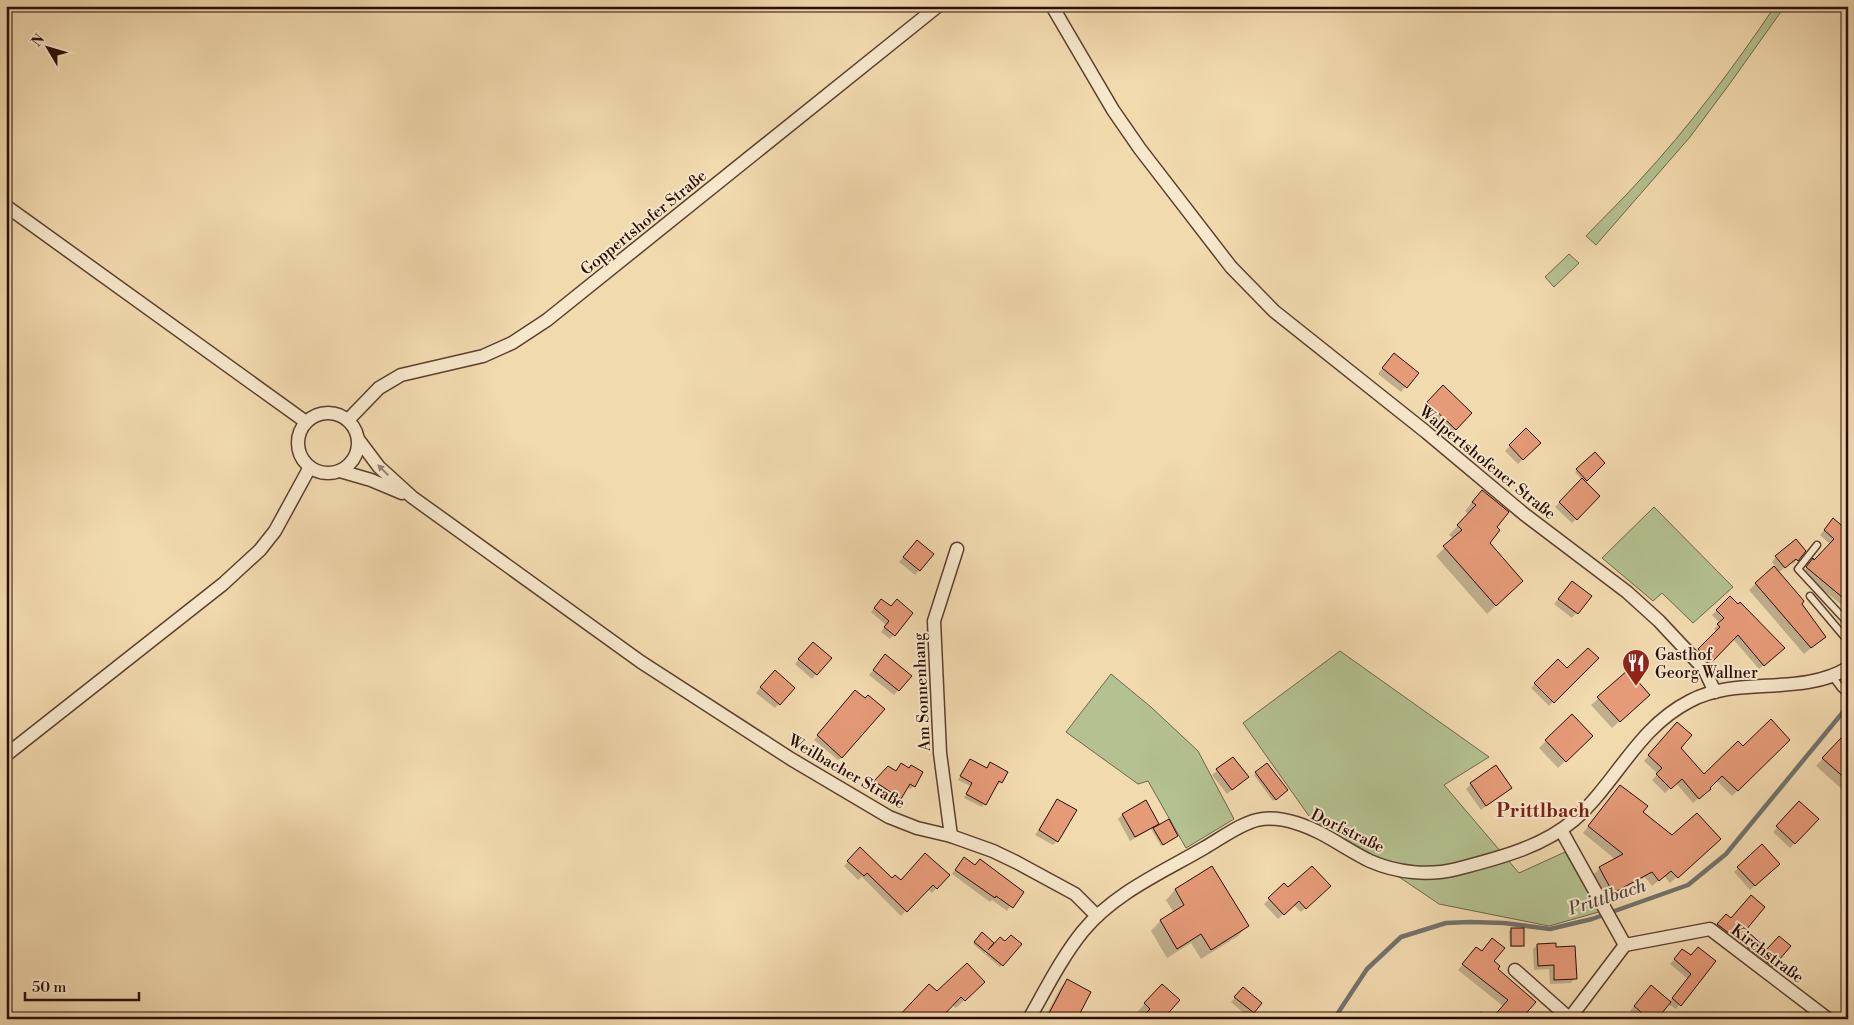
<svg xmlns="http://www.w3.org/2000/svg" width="1854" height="1025" font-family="'Libre Bodoni',serif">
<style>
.green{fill:#b4c190;stroke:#6e664a}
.shadow{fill:#0003}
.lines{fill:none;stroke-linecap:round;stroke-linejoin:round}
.stream{stroke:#72736f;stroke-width:4.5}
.building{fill:#e59a78;stroke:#290c03}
.service-casing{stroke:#5b402e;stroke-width:9}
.minor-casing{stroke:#5b402e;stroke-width:15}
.service{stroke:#f7e7cb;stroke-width:6}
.minor{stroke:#f7e7cb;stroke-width:12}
.oneway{fill:#9a8471}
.labels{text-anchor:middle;stroke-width:4;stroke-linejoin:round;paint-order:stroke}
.street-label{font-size:16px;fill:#290c03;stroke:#f7e7cb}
.poi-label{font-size:16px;fill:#290c03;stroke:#f7e7cb;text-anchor:start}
.water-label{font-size:18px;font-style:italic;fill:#534842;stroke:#f7e7cb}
.quarter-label{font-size:19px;font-weight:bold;fill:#7a1f14;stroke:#f7e7cb}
</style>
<rect width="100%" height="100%" fill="#f2daaf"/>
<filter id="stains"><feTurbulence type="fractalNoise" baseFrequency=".004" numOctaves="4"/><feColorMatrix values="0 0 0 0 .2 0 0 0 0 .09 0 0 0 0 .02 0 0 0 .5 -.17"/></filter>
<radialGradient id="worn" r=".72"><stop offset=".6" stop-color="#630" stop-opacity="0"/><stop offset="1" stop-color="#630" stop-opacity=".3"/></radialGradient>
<g class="green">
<path d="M 1775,6 L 1785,6 L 1731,82 L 1690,137 L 1596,245 L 1586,236 C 1603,218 1622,200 1639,181 C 1689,127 1734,67 1775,6 Z"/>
<polygon points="1569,254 1579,263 1554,287 1545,277"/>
<polygon points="1654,507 1733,587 1693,623 1662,593 1653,601 1602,558"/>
<polygon points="1340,651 1489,757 1444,785 1519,873 1565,852 1599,912 1549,926 1439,904 1309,816 1243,723"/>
<polygon points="1111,674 1151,707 1198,751 1234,819 1186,848 1148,781 1138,784 1066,732"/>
</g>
<g class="shadow">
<polygon points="1389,359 1417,373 1401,392 1378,374"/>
<polygon points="1443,387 1470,413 1451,434 1423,407"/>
<polygon points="1526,430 1539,443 1518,464 1505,451"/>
<polygon points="1595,454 1603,463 1584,482 1599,496 1572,523 1555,507 1582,480 1575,472"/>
<polygon points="1474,500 1495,527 1488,543 1513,590 1487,614 1436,556 1454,539 1449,535 1469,514 1465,511"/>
<polygon points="1829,525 1844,530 1848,526 1848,610 1802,573 1830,544 1820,535"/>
<polygon points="912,546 932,554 915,575 899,562"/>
<polygon points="1805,551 1793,564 1791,562 1778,573 1824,637 1804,654 1749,590 1775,566 1772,562 1776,557"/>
<polygon points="1568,587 1590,596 1572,618 1554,604"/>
<polygon points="1730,598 1780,652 1759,669 1733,639 1707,666 1695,654 1717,632 1714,629 1720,623 1712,615"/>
<polygon points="877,604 912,613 890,639 881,632 886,625 871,612"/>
<polygon points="809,648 830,658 812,679 795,664"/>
<polygon points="1597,658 1549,706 1531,688 1558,660 1567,670"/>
<polygon points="881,661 898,690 894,695 869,675"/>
<polygon points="1628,672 1641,702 1612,728 1591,705"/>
<polygon points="770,676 779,704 775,708 756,693"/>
<polygon points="852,695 842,757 838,760 814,740"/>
<polygon points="1572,715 1591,736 1558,768 1539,748"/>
<polygon points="1672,729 1680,748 1704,776 1789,740 1732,796 1716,780 1704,794 1693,803 1676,783 1665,793 1652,780 1658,774 1644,761"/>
<polygon points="1848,745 1848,790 1845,792 1816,766 1834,746"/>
<polygon points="1233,758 1242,782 1227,794 1212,775"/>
<polygon points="970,760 986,769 990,764 1001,782 997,785 995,784 982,807 964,798 970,786 958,780"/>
<polygon points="885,771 914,786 910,789 907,787 897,801 872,785"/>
<polygon points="1256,773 1285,792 1273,801 1254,775"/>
<polygon points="1471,784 1510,788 1481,810 1466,789"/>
<polygon points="1614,793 1672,837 1712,845 1670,883 1664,876 1652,886 1645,877 1606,898 1593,875 1600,868 1616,860 1583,833"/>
<polygon points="1058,800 1057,841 1053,845 1035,835"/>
<polygon points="1145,802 1158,823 1152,830 1168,821 1175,838 1161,846 1151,829 1130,841 1118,819 1122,815"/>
<polygon points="1799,803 1817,819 1790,848 1773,832"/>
<polygon points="1762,846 1779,864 1750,890 1734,872"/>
<polygon points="860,849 892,879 900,881 948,875 932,893 927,889 901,916 862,877 858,880 844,866"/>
<polygon points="960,863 975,866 1022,892 1007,911 992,900 990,902 952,874"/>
<polygon points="1212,868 1247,926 1238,936 1201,959 1191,943 1167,958 1151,931 1160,921 1174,913 1166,900 1175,890"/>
<polygon points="1284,885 1288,889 1329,886 1301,912 1294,905 1278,919 1264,904"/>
<polygon points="1720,922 1744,930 1772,966 1766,972 1712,931"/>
<polygon points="1511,929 1523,945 1521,947 1510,947 1509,931"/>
<polygon points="982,934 992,943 985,953 986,954 1000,939 1005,943 1020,944 1000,967 973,944"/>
<polygon points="1538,945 1555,948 1575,978 1571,983 1550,984 1549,969 1534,970 1533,949"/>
<polygon points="1471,954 1492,961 1496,969 1534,1002 1503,1006 1458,970"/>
<polygon points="1678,955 1715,962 1676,1009 1668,1004 1656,1019 1639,1019 1630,1011 1646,992 1669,1002 1688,979 1670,964"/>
<polygon points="1067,981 1076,1019 1037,1019 1043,1013 1046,1015 1061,987"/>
<polygon points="983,982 956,1008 937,993"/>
<polygon points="1155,992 1161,1019 1144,1016 1138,1011"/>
<polygon points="1239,993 1260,1003 1248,1017 1231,1002"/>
<polygon points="1481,1011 1491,1019 1474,1019"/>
</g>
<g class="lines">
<polyline class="stream" points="1334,1019 1367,969 1401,937 1446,923 1470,922 1504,923 1550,929 1592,919 1688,885 1726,854 1848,706"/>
</g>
<g class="building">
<polygon points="1394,353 1419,373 1407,388 1382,368"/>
<polygon points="1443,385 1472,413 1456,430 1427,402"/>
<polygon points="1526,428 1541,443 1523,460 1509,445"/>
<polygon points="1595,452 1605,463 1587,481 1576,469"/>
<polygon points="1582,478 1600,496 1577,520 1559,502"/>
<polygon points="1482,490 1509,512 1497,527 1500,530 1490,543 1523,581 1496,606 1443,546 1462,530 1457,525 1476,505 1472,502"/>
<polygon points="1833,518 1848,531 1848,602 1806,567 1813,558 1814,560 1834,539 1824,530"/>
<polygon points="1796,539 1806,551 1798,561 1796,559 1785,568 1775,556"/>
<polygon points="917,540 934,554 920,571 903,557"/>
<polygon points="1774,566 1804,601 1802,604 1826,637 1811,648 1755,583"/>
<polygon points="1572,581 1592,596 1578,614 1558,599"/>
<polygon points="1730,596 1738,604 1740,602 1785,648 1764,666 1738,635 1712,662 1698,649 1720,627 1717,624 1724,618 1716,610"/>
<polygon points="881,599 891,606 897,599 913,613 895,636 884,627 889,621 874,608"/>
<polygon points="813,642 832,658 817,675 798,659"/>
<polygon points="1588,648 1599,658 1554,703 1534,683 1558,659 1567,668"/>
<polygon points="885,654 912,676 899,691 873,670"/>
<polygon points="775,670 795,688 780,705 760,687"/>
<polygon points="1628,670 1650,695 1620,722 1597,697"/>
<polygon points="855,690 865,698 868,695 885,709 842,758 817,735"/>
<polygon points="1572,714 1593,736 1566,762 1545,740"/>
<polygon points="1771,719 1790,740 1738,791 1722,776 1710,788 1711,789 1699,799 1682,779 1671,789 1656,774 1662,768 1648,755 1677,722 1692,735 1681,748 1704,774 1738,741 1743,746"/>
<polygon points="1841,738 1848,744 1848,781 1822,758"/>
<polygon points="1233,757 1249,777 1232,790 1216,769"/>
<polygon points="970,759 987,768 990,762 1008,772 1002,783 999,781 986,805 966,794 972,783 960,776"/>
<polygon points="901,763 909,768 911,765 923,772 915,787 910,784 901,799 874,781 888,766 896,771"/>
<polygon points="1267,763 1288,790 1276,800 1255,772"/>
<polygon points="1496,765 1512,788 1486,806 1470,783"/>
<polygon points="1620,785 1648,806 1643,812 1672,835 1697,813 1721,839 1678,878 1671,871 1659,881 1652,872 1613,893 1599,867 1623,854 1588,826"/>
<polygon points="1057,799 1077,810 1058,842 1039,830"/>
<polygon points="1146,800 1159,824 1135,837 1122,814"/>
<polygon points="1799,801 1819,819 1795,844 1776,826"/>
<polygon points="1169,819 1178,836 1163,845 1153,828"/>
<polygon points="1762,844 1780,864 1755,886 1737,867"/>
<polygon points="860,847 892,878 895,875 901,880 925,853 950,875 937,889 933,885 907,912 867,873 864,876 847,861"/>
<polygon points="964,857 975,865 980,859 1024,892 1013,908 996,896 995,898 955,870"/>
<polygon points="1212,866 1249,926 1211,950 1201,934 1177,949 1160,920 1184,905 1175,889"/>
<polygon points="1312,866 1331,886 1306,909 1299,901 1284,915 1268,898 1284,883 1288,887"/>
<polygon points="1751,895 1765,907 1746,930 1767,949 1779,936 1791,946 1773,967 1717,924 1726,914 1731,918"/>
<rect x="1511" y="928" width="13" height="18"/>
<polygon points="982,932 994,943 988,950 1000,937 1005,941 1011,935 1022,944 1003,966 974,942"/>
<polygon points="1492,938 1505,948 1494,961 1500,966 1498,969 1536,1002 1521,1019 1491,1019 1508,1000 1462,964 1476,947 1482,951"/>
<polygon points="1556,943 1556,947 1575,946 1577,979 1554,980 1554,965 1538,966 1537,944"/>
<polygon points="1698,947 1716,961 1681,1006 1672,998 1691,974 1674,959 1682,949 1691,955"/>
<polygon points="967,963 985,982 965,1001 961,997 940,1019 896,1019 929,984 937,991"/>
<polygon points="1067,979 1091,992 1077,1019 1046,1019"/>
<polygon points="1162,984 1180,1000 1163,1019 1140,1019 1150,1009 1144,1003"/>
<polygon points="1651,985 1671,1002 1657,1019 1649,1019 1634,1006"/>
<polygon points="1243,987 1262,1003 1254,1013 1234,997"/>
</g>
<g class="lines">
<defs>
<g id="service">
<polyline points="1817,545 1798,569 1848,623"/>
<polyline points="1810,596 1848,641"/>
<polyline points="1832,676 1841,688 1848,694"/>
</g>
<g id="minor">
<polyline points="1052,6 1113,110 1140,149 1231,267 1274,311 1426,432 1524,514 1627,592 1659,621 1704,669 1715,692"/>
<polyline points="6,206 306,422"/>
<circle cx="328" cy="443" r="30"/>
<polyline points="348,420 379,388 401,375 483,356 512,343 547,320 938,6"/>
<polyline points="358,439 379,467 412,497 641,662 791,759 889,817 917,828 951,836 993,851 1016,862 1075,894 1097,916"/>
<polyline points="340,471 371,480 402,493"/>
<polyline points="6,755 223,584 260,550 275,531 310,467"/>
<polyline points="1561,830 1625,945 1569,1019"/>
<polyline points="951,836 940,753 934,621 957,549"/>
<polyline points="1625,945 1710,929 1828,1019"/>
<polyline points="1515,970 1569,1018"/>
<path d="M 1029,1019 C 1046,989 1062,957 1083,931 C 1114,893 1163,872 1204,848 C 1220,839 1240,824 1257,820 C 1270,817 1283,819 1296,823 C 1323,831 1345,849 1370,861 C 1397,873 1429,876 1457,869 C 1498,858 1541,848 1574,820 C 1617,782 1637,728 1690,701 C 1739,675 1800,697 1848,668"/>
</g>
</defs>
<use href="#service" class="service-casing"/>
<use href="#minor" class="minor-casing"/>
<use href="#service" class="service"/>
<use href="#minor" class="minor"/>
</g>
<defs><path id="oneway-solid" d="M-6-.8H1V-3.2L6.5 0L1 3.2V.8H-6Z" transform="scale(1.25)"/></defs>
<use class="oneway" href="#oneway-solid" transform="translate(383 470) rotate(-135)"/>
<defs>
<symbol id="restaurant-pin" viewBox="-11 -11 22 30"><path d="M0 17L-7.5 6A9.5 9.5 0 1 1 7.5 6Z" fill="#8f2418" stroke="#f7e7cb"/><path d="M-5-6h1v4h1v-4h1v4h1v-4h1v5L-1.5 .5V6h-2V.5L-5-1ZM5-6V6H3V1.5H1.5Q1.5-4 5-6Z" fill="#fff"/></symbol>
</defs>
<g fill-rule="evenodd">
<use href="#restaurant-pin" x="1620" y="647" width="32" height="43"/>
</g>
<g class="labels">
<g class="street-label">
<text transform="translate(643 222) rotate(-39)" y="6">Goppertshofer Straße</text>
<text transform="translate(1488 462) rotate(39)" y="6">Walpertshofener Straße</text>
<text transform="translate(921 692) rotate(-93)" y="6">Am Sonnenhang</text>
<text transform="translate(847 771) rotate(30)" y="6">Weilbacher Straße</text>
<text transform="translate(1348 830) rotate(26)" y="6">Dorfstraße</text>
<text transform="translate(1768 953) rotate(37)" y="6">Kirchstraße</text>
</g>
<g class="poi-label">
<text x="1655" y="660">Gasthof<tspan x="1655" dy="18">Georg Wallner</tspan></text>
</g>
<g class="water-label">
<text transform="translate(1607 897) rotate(-18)" y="6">Prittlbach</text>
</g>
<g class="quarter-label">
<text x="1543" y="817">Prittlbach</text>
</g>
</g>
<rect width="1854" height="1025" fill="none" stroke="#f2daaf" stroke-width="25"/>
<rect x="8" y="8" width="1839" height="1010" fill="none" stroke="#290c03" stroke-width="2.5"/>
<rect x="12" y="12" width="1829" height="1000" fill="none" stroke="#290c03"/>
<g transform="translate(48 48) rotate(308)" stroke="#f7e7cb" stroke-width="4" paint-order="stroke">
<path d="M0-4L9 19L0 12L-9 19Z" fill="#290c03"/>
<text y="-8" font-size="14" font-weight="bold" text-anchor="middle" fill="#290c03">N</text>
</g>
<path d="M25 992v8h114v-8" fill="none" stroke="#290c03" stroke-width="2.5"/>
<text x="32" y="992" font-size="15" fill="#290c03" stroke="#f7e7cb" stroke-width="4" paint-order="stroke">50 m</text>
<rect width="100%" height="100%" filter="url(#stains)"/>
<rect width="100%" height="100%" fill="url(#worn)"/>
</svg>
